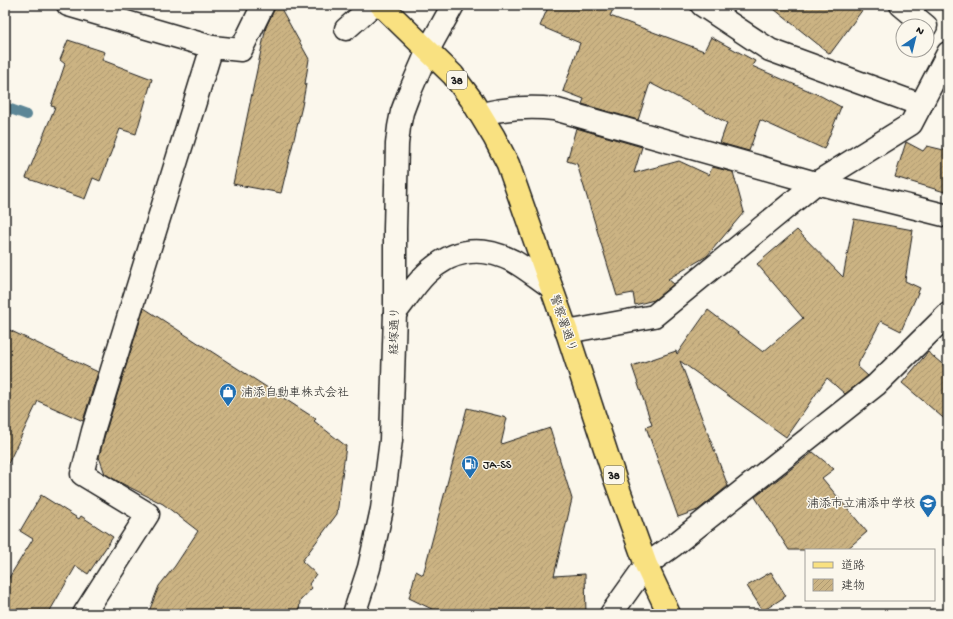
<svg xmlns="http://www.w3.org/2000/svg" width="953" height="619" font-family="'Gochi Hand','Klee One',sans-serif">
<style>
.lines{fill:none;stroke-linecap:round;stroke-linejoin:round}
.stream{stroke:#5c8696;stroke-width:10}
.building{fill:url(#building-hatch);stroke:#1c1c1c}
.street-casing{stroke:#1c1c1c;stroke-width:25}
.secondary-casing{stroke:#1c1c1c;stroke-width:25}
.primary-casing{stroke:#1c1c1c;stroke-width:25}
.street{stroke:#fbf7ec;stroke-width:22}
.secondary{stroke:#fbf7ec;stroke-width:22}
.primary{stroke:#f9e181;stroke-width:22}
.labels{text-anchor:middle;stroke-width:3;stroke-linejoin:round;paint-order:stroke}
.shield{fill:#fbf7ec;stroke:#5f5e5a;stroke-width:1}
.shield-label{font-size:11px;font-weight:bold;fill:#1c1c1c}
.street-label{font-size:12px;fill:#1c1c1c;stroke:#fbf7ec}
.poi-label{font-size:12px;fill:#1c1c1c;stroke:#fbf7ec;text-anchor:start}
</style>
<defs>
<pattern id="building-hatch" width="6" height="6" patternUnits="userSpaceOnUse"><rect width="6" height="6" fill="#cbb383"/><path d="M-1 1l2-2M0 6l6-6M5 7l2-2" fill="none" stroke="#ae9971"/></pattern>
</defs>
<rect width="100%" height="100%" fill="#fbf7ec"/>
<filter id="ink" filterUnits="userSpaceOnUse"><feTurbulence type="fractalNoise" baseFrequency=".025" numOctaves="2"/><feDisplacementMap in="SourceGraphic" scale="8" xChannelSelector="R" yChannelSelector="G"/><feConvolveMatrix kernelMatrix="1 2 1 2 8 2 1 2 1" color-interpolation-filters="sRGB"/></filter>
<g filter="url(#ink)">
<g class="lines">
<polyline class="stream" points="5,107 27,115"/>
</g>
<g class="building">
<polygon points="275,5 279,5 309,59 305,84 306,84 302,106 281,193 233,184 266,27 274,10"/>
<polygon points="549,5 615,5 610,16 704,51 711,37 755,61 752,66 821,96 841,107 824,149 760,120 749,151 720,143 727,123 650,83 638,120 582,104 584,99 563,91 580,43 540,26"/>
<polygon points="769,5 866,5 830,54"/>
<polygon points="68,40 105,52 102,60 152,79 136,134 120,129 100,181 93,178 85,199 26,178 55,107 51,106 65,64 60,60"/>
<polygon points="576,128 642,147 634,173 679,161 709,175 712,167 733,172 744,212 707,256 668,279 674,284 654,300 635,305 633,293 617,296 577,164 567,161"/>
<polygon points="906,142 923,151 927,146 948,151 948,193 895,177"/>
<polygon points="854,219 913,230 905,281 920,288 901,331 881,321 857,366 868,376 845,394 827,378 786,437 680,361 728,486 698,510 678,517 646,427 652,425 632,366 676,351 677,354 708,310 763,352 803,318 757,264 797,230 843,277"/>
<polygon points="144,308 316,419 314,421 346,446 337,514 302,561 316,574 309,584 312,588 300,601 299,614 148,614 159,586 175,566 198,531 163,504 123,484 105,474 99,457 105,434"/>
<polygon points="5,328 98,372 83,421 38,401 5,470"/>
<polygon points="928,352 948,369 948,422 902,383"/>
<polygon points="467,408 507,418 501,444 550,428 572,499 554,576 585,574 586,614 442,614 409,598 416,571 423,575"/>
<polygon points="813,452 834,469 822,478 867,532 846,550 789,550 755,497"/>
<polygon points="41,495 79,519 81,516 113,537 88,574 76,566 48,614 5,614 5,584 33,539 20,531"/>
<polygon points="771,572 786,596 763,611 747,586"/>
</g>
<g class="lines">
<defs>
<g id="street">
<polyline points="68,5 212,47"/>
<polyline points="702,5 770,50 921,105"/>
<polyline points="901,5 926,26"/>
<polyline points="346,29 373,5"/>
<path d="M 481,114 C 506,108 529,106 554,109 L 816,183 L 948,216"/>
<polyline points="567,332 654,316 816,183 911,124 948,53"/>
<polyline points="84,614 148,514 82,474 93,431 212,47 241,50 263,5"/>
<polyline points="611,614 646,565 674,545 876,385 948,314"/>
</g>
<g id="secondary">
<path d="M 395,313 C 405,301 414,286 426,274 C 452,249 481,245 513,261 C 526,268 539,279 551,287"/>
<polyline points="354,614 369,568 382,509 391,440 395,313 395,229 397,144 399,127 402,112 408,96 428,50 453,5"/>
</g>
<polyline id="primary" points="381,5 453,75 471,99 494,137 508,164 567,332 615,479 646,565 669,614"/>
</defs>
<use href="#street" class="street-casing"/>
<use href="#secondary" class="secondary-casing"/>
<use href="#primary" class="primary-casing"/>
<use href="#street" class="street"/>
<use href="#secondary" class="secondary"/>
<use href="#primary" class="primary"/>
</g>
</g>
<defs>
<symbol id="shop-pin" viewBox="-11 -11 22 30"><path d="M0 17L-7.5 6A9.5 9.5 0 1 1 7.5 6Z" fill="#1f6fb2" stroke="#fbf7ec"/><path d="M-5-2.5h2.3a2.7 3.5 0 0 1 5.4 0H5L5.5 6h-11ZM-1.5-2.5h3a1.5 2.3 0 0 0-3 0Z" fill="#fff"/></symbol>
<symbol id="fuel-pin" viewBox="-11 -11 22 30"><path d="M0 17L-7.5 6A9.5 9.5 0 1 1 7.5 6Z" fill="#1f6fb2" stroke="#fbf7ec"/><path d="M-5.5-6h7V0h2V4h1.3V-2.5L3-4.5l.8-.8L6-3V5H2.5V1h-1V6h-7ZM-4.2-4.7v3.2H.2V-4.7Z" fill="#fff"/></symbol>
<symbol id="school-pin" viewBox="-11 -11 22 30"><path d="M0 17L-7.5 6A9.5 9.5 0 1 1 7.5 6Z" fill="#1f6fb2" stroke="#fbf7ec"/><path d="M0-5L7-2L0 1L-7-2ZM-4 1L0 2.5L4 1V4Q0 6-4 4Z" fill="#fff"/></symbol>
</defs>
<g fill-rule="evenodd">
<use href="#shop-pin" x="218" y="382" width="20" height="27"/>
<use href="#fuel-pin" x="460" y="454" width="20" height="27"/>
<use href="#school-pin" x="918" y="493" width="20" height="27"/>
</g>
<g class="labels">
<g class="shield">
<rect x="447" y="71" width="20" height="18" rx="3"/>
<rect x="604" y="466" width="20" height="18" rx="3"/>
</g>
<g class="shield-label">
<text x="457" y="84">38</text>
<text x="614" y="479">38</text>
</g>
<g class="street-label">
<text transform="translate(564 323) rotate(71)" y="4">警察署通り</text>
<text transform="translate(394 331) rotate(-89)" y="4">経塚通り</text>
</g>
<g class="poi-label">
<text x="241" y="396">浦添自動車株式会社</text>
<text x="483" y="468">JA-SS</text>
<text x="915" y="507" text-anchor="end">浦添市立浦添中学校</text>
</g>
</g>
<rect width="953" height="619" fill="none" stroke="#fbf7ec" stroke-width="20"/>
<rect x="10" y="10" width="933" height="599" fill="none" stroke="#1c1c1c" stroke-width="1.5" filter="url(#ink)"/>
<rect x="805" y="549" width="130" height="52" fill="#fbf7ec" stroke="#a29f99"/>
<rect x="813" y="562" width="20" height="6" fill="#f9e181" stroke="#a29f99"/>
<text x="841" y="569" font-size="12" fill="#1c1c1c">道路</text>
<rect x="813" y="579" width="20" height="12" fill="url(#building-hatch)" stroke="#a29f99"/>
<text x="841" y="589" font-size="12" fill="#1c1c1c">建物</text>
<g transform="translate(915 38) rotate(35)"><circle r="19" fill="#fbf7ec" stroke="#a29f99"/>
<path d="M0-3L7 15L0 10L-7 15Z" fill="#1f6fb2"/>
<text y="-6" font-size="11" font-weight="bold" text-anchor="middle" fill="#1c1c1c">N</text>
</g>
</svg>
